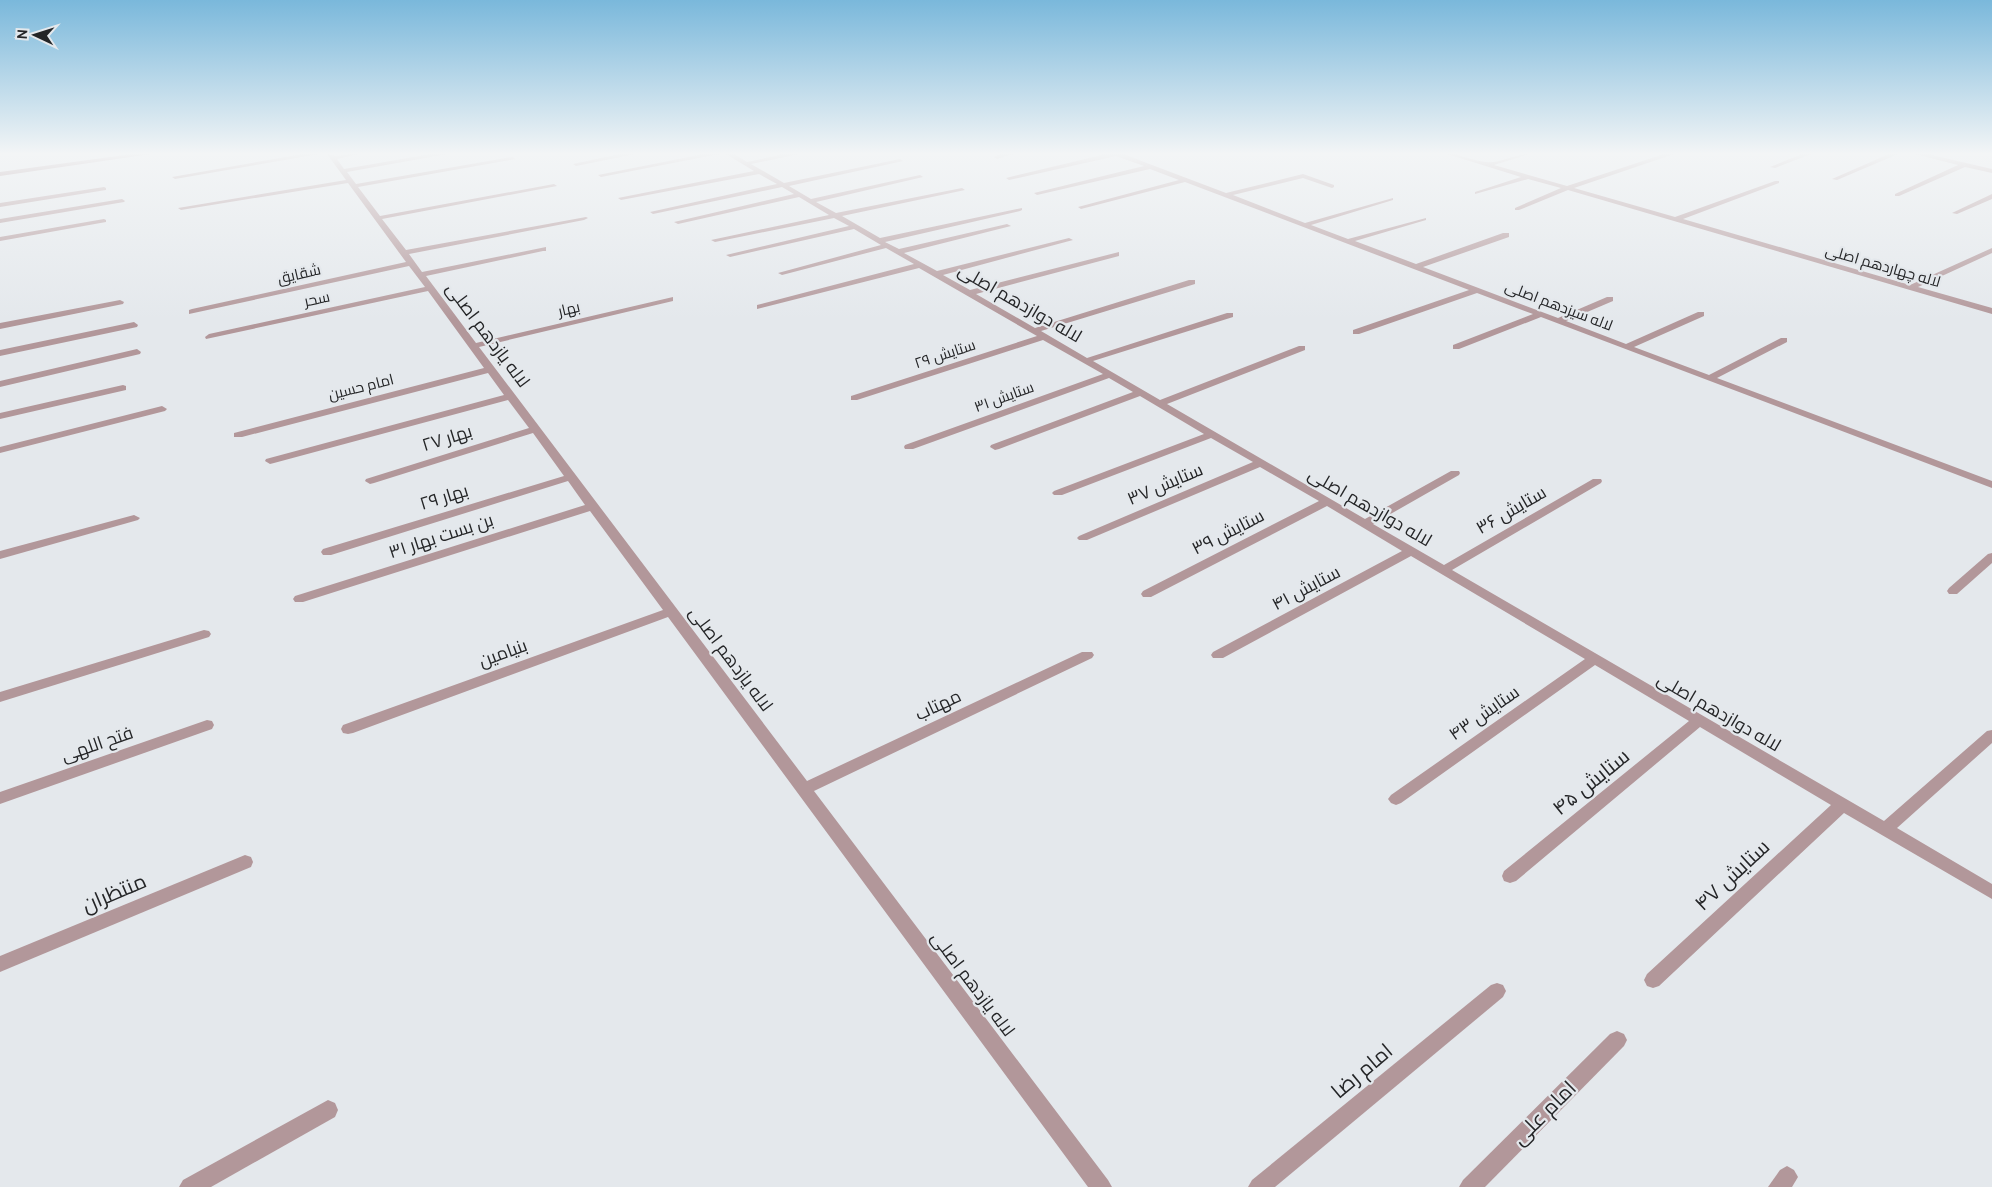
<svg xmlns="http://www.w3.org/2000/svg" width="1992" height="1187" font-family="Cabin,Cairo,sans-serif">
<style>
.lines{fill:none;stroke-linecap:round;stroke-linejoin:round}
.minor{fill:#b2979a;fill-rule:evenodd}
.secondary{fill:#977075;fill-rule:evenodd}
.labels{text-anchor:middle;stroke-width:4.5;stroke-linejoin:round;paint-order:stroke}
.far-street-label{font-size:15px;fill:#242527;stroke:#e4e8ec}
.street-label{font-size:18px;fill:#242527;stroke:#e4e8ec}
.near-street-label{font-size:21px;fill:#242527;stroke:#e4e8ec}
</style>
<rect width="100%" height="100%" fill="#e4e8ec"/>
<g class="lines">
<g class="minor">
<polygon points="303,154 319,154 175,179 172,177"/>
<polygon points="327,154 335,156 358,154 337,159 344,169 431,154 447,154 347,172 356,184 512,157 515,159 358,187 380,216 554,184 557,186 382,219 406,250 586,217 588,218 584,220 409,254 422,272 546,247 546,251 543,251 426,276 476,343 673,297 673,301 479,347 807,781 1082,652 1092,652 1094,655 1092,658 814,791 1108,1180 1112,1187 1088,1187 668,617 353,733 348,734 343,733 341,729 343,725 663,610 590,511 303,602 295,602 293,599 295,596 585,505 568,481 331,555 323,555 321,552 323,549 564,476 533,433 374,483 370,484 365,481 366,479 529,428 508,400 274,463 270,464 265,461 266,459 504,395 488,373 242,437 234,437 234,433 484,368 428,291 206,339 205,337 209,334 425,287 409,266 189,314 189,310 192,309 406,262 348,183 181,210 178,208 346,180"/>
<polygon points="620,154 635,154 576,166 573,164"/>
<polygon points="704,154 719,154 601,177 598,175"/>
<polygon points="726,154 734,154 747,162 785,154 799,154 751,164 784,183 900,159 903,161 789,186 811,199 920,175 923,177 816,202 836,213 962,188 965,190 842,216 880,238 1022,208 1022,210 1020,211 885,242 899,249 1007,224 1011,226 904,253 937,271 1069,238 1073,240 943,275 970,290 1119,252 1119,256 976,294 1035,328 1189,280 1195,280 1195,284 1041,331 1087,358 1227,313 1233,313 1233,317 1093,361 1160,400 1299,346 1305,346 1305,350 1167,404 1365,519 1451,471 1459,471 1460,473 1459,475 1373,524 1444,565 1593,479 1601,479 1602,481 1601,483 1452,570 1884,821 1987,731 1992,730 1992,743 1897,828 1992,884 1992,899 1844,813 1659,986 1653,988 1647,986 1644,980 1647,974 1831,805 1700,727 1516,881 1510,883 1504,881 1502,876 1504,871 1689,721 1595,665 1401,803 1396,805 1391,803 1388,799 1391,795 1585,659 1411,556 1223,658 1213,658 1211,655 1213,652 1402,551 1327,506 1151,597 1143,597 1141,594 1143,591 1319,501 1260,467 1087,540 1079,540 1077,538 1079,536 1253,462 1211,438 1062,495 1054,495 1052,493 1054,491 1204,434 1140,396 999,449 995,450 990,447 991,445 1133,392 1109,378 913,449 905,449 904,447 905,445 1103,374 1043,340 857,400 851,400 851,396 1037,336 919,268 757,309 757,305 914,264 886,248 782,275 778,273 881,245 854,229 730,257 726,255 849,226 834,218 715,242 711,240 829,215 799,197 678,224 674,222 794,194 782,187 653,214 650,212 777,184 759,174 621,200 618,198 754,171"/>
<polygon points="1001,154 1013,154 997,159 994,157"/>
<polygon points="1106,154 1123,154 1226,193 1303,174 1334,185 1334,187 1332,188 1303,178 1233,195 1305,223 1393,198 1393,200 1311,225 1348,239 1426,218 1426,220 1355,241 1416,264 1503,233 1509,233 1509,237 1423,267 1558,318 1607,297 1613,297 1613,301 1566,321 1626,344 1698,312 1704,312 1704,316 1634,347 1709,375 1781,338 1787,338 1787,342 1717,378 1992,481 1992,488 1541,317 1459,349 1453,349 1453,345 1533,314 1477,293 1359,334 1353,334 1353,330 1469,290 1185,182 1081,209 1078,207 1179,180 1150,169 1037,195 1034,193 1144,166 1116,156 1009,180 1006,178"/>
<path d="M 1447,154 C 1461,154 1472,161 1486,162 C 1498,164 1515,154 1529,154 L 1494,165 L 1567,186 L 1664,154 L 1674,154 L 1574,188 L 1675,217 L 1775,181 L 1779,181 L 1779,183 L 1683,219 L 1910,285 L 1992,248 L 1992,253 L 1918,287 L 1992,308 L 1992,314 L 1568,190 L 1519,210 L 1515,210 L 1515,208 L 1561,188 L 1528,179 L 1475,194 L 1475,192 L 1521,177 Z"/>
<polygon points="1802,154 1811,154 1775,168 1770,167"/>
<polygon points="1889,154 1898,154 1837,180 1832,179"/>
<polygon points="1915,154 1927,154 1992,169 1992,173 1965,167 1899,196 1895,196 1895,194 1958,165"/>
<polygon points="104,187 106,188 106,190 0,207 0,203"/>
<polygon points="1992,194 1992,199 1957,214 1952,213"/>
<polygon points="122,199 125,201 124,202 0,223 0,219"/>
<polygon points="104,219 106,220 106,222 0,241 0,237"/>
<polygon points="120,300 124,302 123,304 0,329 0,323"/>
<polygon points="134,322 138,325 137,327 0,356 0,350"/>
<polygon points="137,349 141,352 140,354 0,387 0,381"/>
<polygon points="123,385 126,386 126,390 0,419 0,413"/>
<polygon points="162,406 167,409 165,411 0,453 0,447"/>
<polygon points="134,515 140,518 138,520 0,559 0,551"/>
<polygon points="1992,553 1992,563 1957,594 1949,594 1947,591 1949,588 1988,554"/>
<polygon points="204,630 209,631 211,634 209,637 0,702 0,692"/>
<polygon points="207,720 212,721 214,725 212,729 0,804 0,792"/>
<polygon points="245,855 251,857 253,862 251,867 0,972 0,956"/>
<polygon points="1497,983 1503,985 1506,991 1503,997 1275,1187 1248,1187 1252,1180 1491,985"/>
<polygon points="1617,1031 1624,1034 1627,1040 1624,1046 1485,1187 1459,1187 1463,1180 1610,1034"/>
<polygon points="328,1100 335,1103 338,1110 335,1117 211,1187 179,1187 183,1180"/>
<polygon points="1787,1166 1794,1170 1798,1177 1792,1187 1768,1187 1780,1170"/>
</g>
<polygon class="secondary" points="132,154 151,154 0,176 0,172"/>
</g>
<linearGradient id="sky" x2="0" y2="1"><stop stop-color="#7ab8db"/><stop offset="0.48" stop-color="#f3f5f6"/><stop offset="1" stop-color="#f3f5f6" stop-opacity="0"/></linearGradient>
<rect width="1992" height="320" fill="url(#sky)"/>
<g class="labels">
<g class="far-street-label">
<text transform="translate(1883 266) rotate(16)" y="5">لاله چهاردهم اصلی</text>
<text transform="translate(299 274) rotate(-13)" y="5">شقایق</text>
<text transform="translate(317 299) rotate(-12)" y="5">سحر</text>
<text transform="translate(1559 306) rotate(21)" y="5">لاله سیزدهم اصلی</text>
<text transform="translate(569 309) rotate(-13)" y="5">بهار</text>
<text transform="translate(945 354) rotate(-18)" y="5">ستایش ۲۹</text>
<text transform="translate(361 387) rotate(-14)" y="5">امام حسین</text>
<text transform="translate(1004 397) rotate(-20)" y="5">ستایش ۳۱</text>
</g>
<g class="street-label">
<text transform="translate(1020 303) rotate(30)" y="6">لاله دوازدهم اصلی</text>
<text transform="translate(488 335) rotate(53)" y="6">لاله یازدهم اصلی</text>
<text transform="translate(447 438) rotate(-17)" y="6">بهار ۲۷</text>
<text transform="translate(1165 484) rotate(-23)" y="6">ستایش ۳۷</text>
<text transform="translate(444 497) rotate(-17)" y="6">بهار ۲۹</text>
<text transform="translate(1370 507) rotate(30)" y="6">لاله دوازدهم اصلی</text>
<text transform="translate(1511 510) rotate(-30)" y="6">ستایش ۳۶</text>
<text transform="translate(1228 532) rotate(-27)" y="6">ستایش ۳۹</text>
<text transform="translate(441 536) rotate(-18)" y="6">بن بست بهار ٣١</text>
<text transform="translate(1306 588) rotate(-28)" y="6">ستایش ۴۱</text>
<text transform="translate(503 653) rotate(-20)" y="6">بنیامین</text>
<text transform="translate(731 659) rotate(53)" y="6">لاله یازدهم اصلی</text>
<text transform="translate(938 705) rotate(-25)" y="6">مهتاب</text>
<text transform="translate(1719 712) rotate(30)" y="6">لاله دوازدهم اصلی</text>
<text transform="translate(1484 713) rotate(-35)" y="6">ستایش ۴۳</text>
<text transform="translate(97 744) rotate(-19)" y="6">فتح اللهی</text>
<text transform="translate(973 984) rotate(53)" y="6">لاله یازدهم اصلی</text>
</g>
<g class="near-street-label">
<text transform="translate(1591 782) rotate(-39)" y="7">ستایش ۴۵</text>
<text transform="translate(1732 875) rotate(-43)" y="7">ستایش ۴۷</text>
<text transform="translate(114 893) rotate(-23)" y="7">منتظران</text>
<text transform="translate(1362 1071) rotate(-40)" y="7">امام رضا</text>
<text transform="translate(1544 1113) rotate(-45)" y="7">امام علی</text>
</g>
</g>
<g transform="translate(35 35) rotate(274)" stroke="#e4e8ec" stroke-width="4" paint-order="stroke">
<path d="M0-4L9 19L0 12L-9 19Z" fill="#242527"/>
<text y="-8" font-size="14" font-weight="bold" text-anchor="middle" fill="#242527">N</text>
</g>
</svg>
